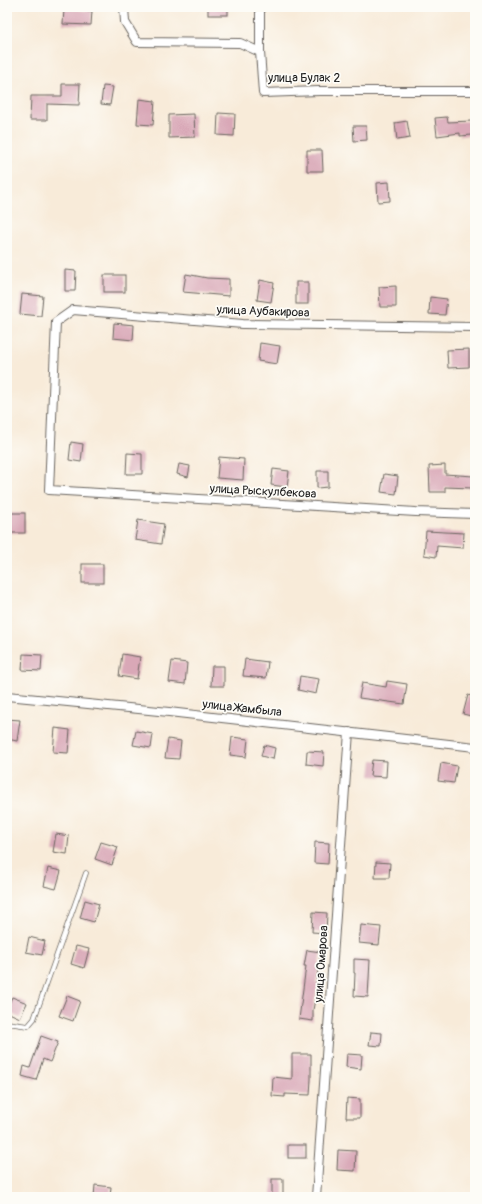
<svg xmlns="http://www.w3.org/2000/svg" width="482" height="1204" font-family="Pangolin,sans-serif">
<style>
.building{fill:#d9a8b7}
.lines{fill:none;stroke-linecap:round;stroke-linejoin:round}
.service-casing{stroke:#69645e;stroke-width:5.5}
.minor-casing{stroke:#69645e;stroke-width:10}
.service{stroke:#fff;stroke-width:4}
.minor{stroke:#fff;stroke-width:8}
.labels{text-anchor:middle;stroke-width:3.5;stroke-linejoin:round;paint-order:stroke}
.street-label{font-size:12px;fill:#1c1c1c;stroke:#fdfcf7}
</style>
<rect width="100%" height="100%" fill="#fdfcf7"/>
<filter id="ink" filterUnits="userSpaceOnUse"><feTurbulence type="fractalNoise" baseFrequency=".025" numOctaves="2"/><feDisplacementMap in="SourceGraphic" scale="8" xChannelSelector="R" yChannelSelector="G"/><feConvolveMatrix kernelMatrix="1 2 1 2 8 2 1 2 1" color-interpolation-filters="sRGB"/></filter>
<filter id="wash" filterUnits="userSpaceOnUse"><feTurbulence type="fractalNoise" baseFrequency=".012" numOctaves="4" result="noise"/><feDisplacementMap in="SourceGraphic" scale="16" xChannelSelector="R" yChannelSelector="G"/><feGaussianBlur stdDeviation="0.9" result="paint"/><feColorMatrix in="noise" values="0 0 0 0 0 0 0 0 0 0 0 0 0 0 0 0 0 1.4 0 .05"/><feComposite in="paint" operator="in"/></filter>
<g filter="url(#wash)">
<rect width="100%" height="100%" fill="#f8ebd9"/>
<g id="blocks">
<g class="building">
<rect x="208" y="7" width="20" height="8"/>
<polygon points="64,9 92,11 91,25 63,24"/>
<polygon points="62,84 80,84 79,105 47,104 47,120 30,120 31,96 62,96"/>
<polygon points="103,86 113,87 110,105 101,104"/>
<polygon points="139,99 155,101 153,125 137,124"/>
<polygon points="218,113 235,114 234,136 217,135"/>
<polygon points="194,114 195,137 169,138 169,115"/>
<polygon points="447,117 448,122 472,121 472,135 460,136 460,133 437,136 435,118"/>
<polygon points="407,121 410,138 397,140 395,123"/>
<polygon points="353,126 366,126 367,140 354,141"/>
<polygon points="307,150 322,150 323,171 307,171"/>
<polygon points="389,182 390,201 378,202 377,183"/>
<polygon points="65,270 76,271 75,291 65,291"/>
<polygon points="186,274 207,278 229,279 229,296 183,292"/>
<rect x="104" y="275" width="21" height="17"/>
<polygon points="260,280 274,283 271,302 257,300"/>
<rect x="296" y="282" width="12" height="22"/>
<polygon points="396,286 396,307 380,307 379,287"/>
<polygon points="22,294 43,296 41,316 20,314"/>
<polygon points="430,297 447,299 445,315 429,314"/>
<polygon points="114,323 134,325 133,340 113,338"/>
<polygon points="260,343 280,346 277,364 258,361"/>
<polygon points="469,349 469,367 448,368 447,350"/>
<polygon points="71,442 83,444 81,462 69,460"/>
<polygon points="127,453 142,454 142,474 126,474"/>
<polygon points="219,457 244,459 243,480 217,478"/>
<polygon points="179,464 190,466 188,477 177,474"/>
<polygon points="445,465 445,474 473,476 472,488 445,487 445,492 430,492 429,466"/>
<polygon points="273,469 289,471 287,487 271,485"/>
<polygon points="317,471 328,471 328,487 317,488"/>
<polygon points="384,474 398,476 396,494 381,492"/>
<rect x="7" y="513" width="18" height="20"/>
<polygon points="138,520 164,524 161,544 135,540"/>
<polygon points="426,531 464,533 463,548 437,546 436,557 424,555"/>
<rect x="82" y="564" width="21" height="19"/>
<polygon points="23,654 42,655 41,671 22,670"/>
<polygon points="122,654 140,657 137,679 119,676"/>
<polygon points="245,659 268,662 266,678 243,676"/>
<polygon points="172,661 187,663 185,684 169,682"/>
<polygon points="212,666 224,666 224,686 211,686"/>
<polygon points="300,676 319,679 316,694 298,690"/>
<polygon points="387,681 407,684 404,704 359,698 362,683 386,687"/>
<polygon points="468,695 475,697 475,717 463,714"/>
<polygon points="7,719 20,720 17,741 7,739"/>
<polygon points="55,728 70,730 68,753 53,752"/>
<polygon points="136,731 153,734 151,748 133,745"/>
<polygon points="232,737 248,739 246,757 230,755"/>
<polygon points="168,739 181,741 179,759 165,758"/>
<polygon points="264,745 275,748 273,759 261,756"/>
<polygon points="307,751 324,752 323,766 306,764"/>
<polygon points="372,760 387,761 386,777 370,776"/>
<polygon points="441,763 457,766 454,783 438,781"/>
<polygon points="56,834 69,836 67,854 53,852"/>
<polygon points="101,842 118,847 112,865 95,859"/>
<polygon points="315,842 329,843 328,864 314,863"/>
<polygon points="376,862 390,863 389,878 375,878"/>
<polygon points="48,868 61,871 56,889 44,886"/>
<polygon points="85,900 99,904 94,922 80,918"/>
<polygon points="313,912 327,913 326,933 312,932"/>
<polygon points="361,925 381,927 379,945 359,943"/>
<polygon points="29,937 45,941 42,955 26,952"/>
<polygon points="76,946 89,949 84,968 71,964"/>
<polygon points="307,950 321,952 316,983 318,983 313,1010 313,1021 299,1019 306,966 304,966"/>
<polygon points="354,959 370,960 368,997 354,996 355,973 354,973"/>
<polygon points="67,996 80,1001 73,1021 59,1016"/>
<polygon points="12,997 27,1003 20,1018 7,1012 7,1008"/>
<polygon points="371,1032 382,1033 381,1046 369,1045"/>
<polygon points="41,1036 58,1042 50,1062 43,1059 36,1080 22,1076 24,1066 30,1068"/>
<polygon points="292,1054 311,1054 311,1079 310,1095 285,1094 285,1097 272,1096 273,1077 292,1079"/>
<polygon points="347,1054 362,1055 361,1069 346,1067"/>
<polygon points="347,1098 360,1099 360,1118 346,1118"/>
<rect x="288" y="1145" width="18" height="13"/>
<polygon points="338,1150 356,1151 355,1171 337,1170"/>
<rect x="272" y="1179" width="11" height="18"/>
<polygon points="95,1185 111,1187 110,1197 94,1197"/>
</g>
</g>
</g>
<g filter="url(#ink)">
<use href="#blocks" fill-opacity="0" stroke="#69645e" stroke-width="1"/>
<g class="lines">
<defs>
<polyline id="service" points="7,1023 28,1026 34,1019 86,873"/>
<g id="minor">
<polyline points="124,7 125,22 137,42 240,43 260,52 263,93 319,91 475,91"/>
<polyline points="260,52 260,7"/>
<polyline points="475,327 243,324 73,310 56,322 49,490 416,512 475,514"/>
<polyline points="7,696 169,712 475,747"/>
<polyline points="316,1197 349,732"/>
</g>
</defs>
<use href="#service" class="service-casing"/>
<use href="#minor" class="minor-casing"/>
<use href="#service" class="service"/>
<use href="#minor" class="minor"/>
</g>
</g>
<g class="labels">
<g class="street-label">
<text x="304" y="82">улица Булак 2</text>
<text transform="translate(263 311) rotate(2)" y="4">улица Аубакирова</text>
<text transform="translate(263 491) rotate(3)" y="4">улица Рыскулбекова</text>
<text transform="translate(242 708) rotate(6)" y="4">улица Жамбыла</text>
<text transform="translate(321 964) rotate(-86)" y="4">улица Омарова</text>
</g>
</g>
<rect width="482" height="1204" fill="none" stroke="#fdfcf7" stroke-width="24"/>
</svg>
